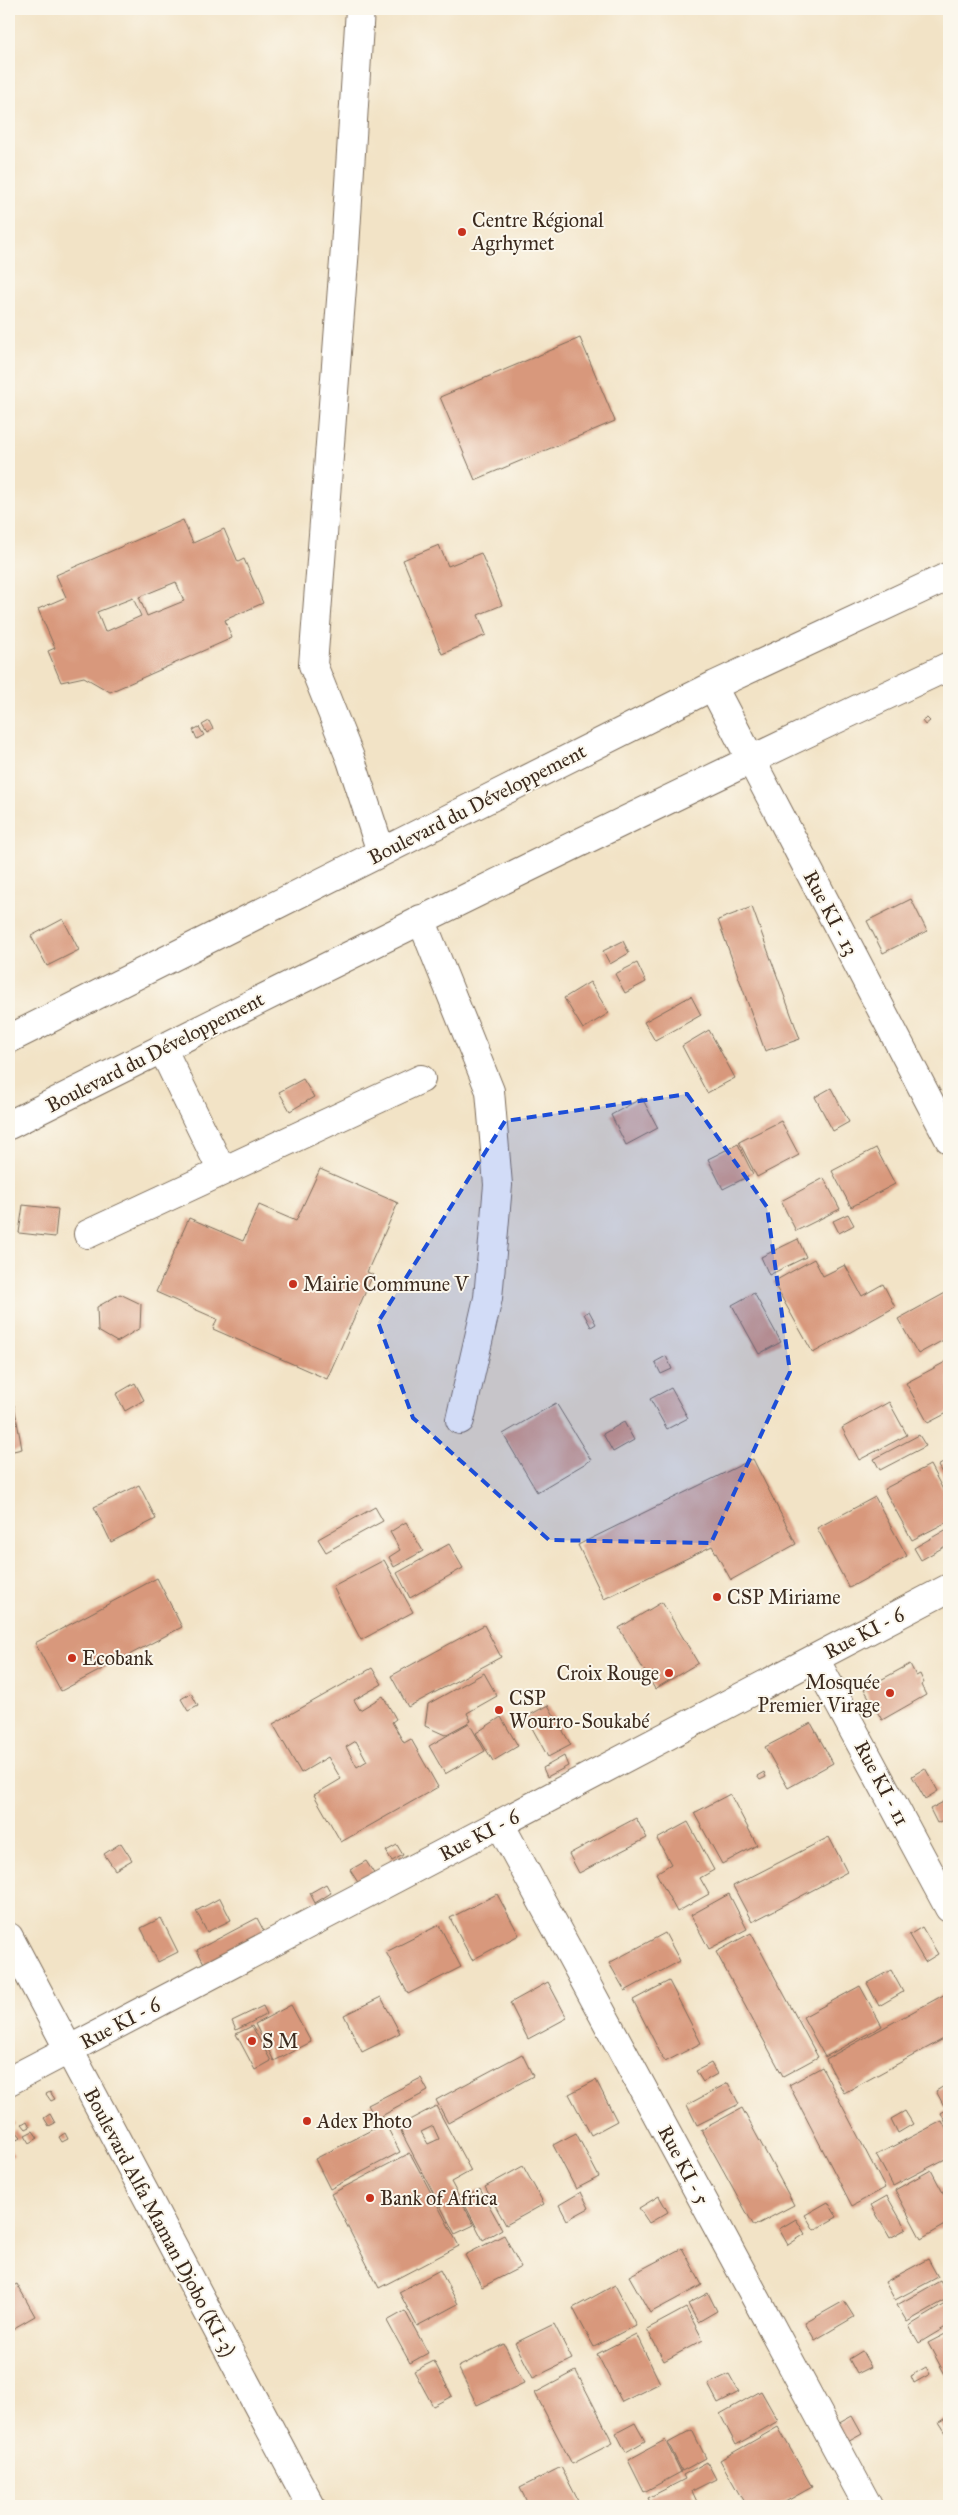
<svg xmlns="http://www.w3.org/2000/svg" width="958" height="2515" font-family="'IM FELL Great Primer',serif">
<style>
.building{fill:#d8987c;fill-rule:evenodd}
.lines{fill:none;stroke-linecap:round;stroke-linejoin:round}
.minor-casing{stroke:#7b6b59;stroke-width:30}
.major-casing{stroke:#7b6b59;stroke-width:30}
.highway-casing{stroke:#7b6b59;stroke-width:30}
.minor{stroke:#fff;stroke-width:28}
.major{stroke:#fff;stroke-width:28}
.highway{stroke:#fff;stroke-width:28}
.marked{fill:#1d4ed8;fill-opacity:0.2;stroke:#1d4ed8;stroke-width:4;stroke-dasharray:10 6;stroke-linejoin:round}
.poi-dot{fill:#c8321e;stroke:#fbf7ec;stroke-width:2}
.labels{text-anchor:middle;stroke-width:4;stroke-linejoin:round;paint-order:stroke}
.poi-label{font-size:20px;fill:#3b2a1e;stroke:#fbf7ec;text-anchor:start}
.street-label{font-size:20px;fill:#3b2a1e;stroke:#fbf7ec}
</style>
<rect width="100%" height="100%" fill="#fbf7ec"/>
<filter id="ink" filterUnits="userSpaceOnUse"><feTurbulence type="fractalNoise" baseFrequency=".02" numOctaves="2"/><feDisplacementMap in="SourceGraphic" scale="10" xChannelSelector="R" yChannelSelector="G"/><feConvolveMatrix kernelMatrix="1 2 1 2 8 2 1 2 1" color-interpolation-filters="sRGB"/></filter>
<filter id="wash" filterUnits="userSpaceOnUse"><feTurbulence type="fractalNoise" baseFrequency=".0096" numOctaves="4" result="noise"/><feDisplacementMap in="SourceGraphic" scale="20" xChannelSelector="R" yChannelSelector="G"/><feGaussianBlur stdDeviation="1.12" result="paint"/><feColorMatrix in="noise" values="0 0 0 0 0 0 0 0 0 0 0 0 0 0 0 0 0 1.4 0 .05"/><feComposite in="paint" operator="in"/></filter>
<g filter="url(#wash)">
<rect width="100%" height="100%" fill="#f2e3c6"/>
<g id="blocks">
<g class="building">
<polygon points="580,338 615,421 475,480 440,397"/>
<path d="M 183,520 L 193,543 L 224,529 L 238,562 L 244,559 L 263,603 L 225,620 L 232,638 L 110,692 L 84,677 L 61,682 L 48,651 L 55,648 L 38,609 L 66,597 L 56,575 ZM 176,582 L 184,601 L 147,616 L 139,597 ZM 133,598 L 141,616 L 105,632 L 97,612 Z"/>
<polygon points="439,545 448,566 481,553 502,605 478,615 486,635 442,654 403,560"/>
<polygon points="927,718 930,721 925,725 922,721"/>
<polygon points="209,721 213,729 207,733 202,725"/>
<polygon points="199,727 204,735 197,739 193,730"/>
<polygon points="911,899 927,931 883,953 867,921"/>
<polygon points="752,907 800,1039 765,1051 718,920"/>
<polygon points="63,919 79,950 47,966 31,936"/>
<polygon points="623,941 629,953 610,964 603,951"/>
<polygon points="637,963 646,982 625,993 615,974"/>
<polygon points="590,982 609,1013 583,1029 564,998"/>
<polygon points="691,996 701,1015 655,1041 644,1022"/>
<polygon points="709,1030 735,1078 707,1093 682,1046"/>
<polygon points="303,1079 314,1097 290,1111 279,1092"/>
<polygon points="831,1088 849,1122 833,1131 815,1097"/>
<polygon points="642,1098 658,1128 626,1145 611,1115"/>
<polygon points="781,1121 799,1155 757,1177 739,1142"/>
<polygon points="738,1144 753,1174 723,1189 708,1159"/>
<polygon points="876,1148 895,1184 851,1207 832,1171"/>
<polygon points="320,1169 398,1203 367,1272 373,1275 327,1379 213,1329 217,1319 156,1292 189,1218 243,1241 259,1205 296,1221"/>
<polygon points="824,1178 840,1209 796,1231 781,1201"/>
<polygon points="23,1205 58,1209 55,1237 19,1233"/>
<polygon points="848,1214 854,1225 839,1233 833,1221"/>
<polygon points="798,1239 806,1257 769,1275 761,1257"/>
<polygon points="814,1259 823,1276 845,1265 862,1296 883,1284 895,1307 813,1353 773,1282"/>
<polygon points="949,1291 949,1337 918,1354 898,1319"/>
<polygon points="754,1293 781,1342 759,1354 732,1305"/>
<polygon points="120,1294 141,1304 140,1328 117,1342 98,1331 97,1307"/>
<polygon points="589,1311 596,1324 591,1327 584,1314"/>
<polygon points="666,1356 672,1369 661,1374 655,1362"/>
<polygon points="949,1360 949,1412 928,1423 906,1383"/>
<polygon points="135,1383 144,1400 125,1411 116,1394"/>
<polygon points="671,1388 688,1418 667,1429 650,1399"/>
<polygon points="889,1402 907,1435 859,1460 842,1428"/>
<polygon points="556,1403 591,1460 537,1492 503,1434"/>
<polygon points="14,1405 22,1449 9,1452 9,1406"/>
<polygon points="624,1422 634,1440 613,1452 603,1434"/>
<polygon points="919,1435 926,1446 880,1470 874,1459"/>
<polygon points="753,1459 796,1544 731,1580 712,1546 604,1599 578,1545"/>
<polygon points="949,1459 949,1485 938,1466"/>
<polygon points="930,1465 949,1501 949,1521 912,1540 884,1489"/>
<polygon points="139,1485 156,1519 111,1542 94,1507"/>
<polygon points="875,1497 907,1556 849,1588 817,1528"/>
<polygon points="375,1507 383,1521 326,1552 318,1539"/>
<polygon points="406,1522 423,1551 394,1567 389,1557 400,1550 390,1532"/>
<polygon points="947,1529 949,1544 921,1560 914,1548"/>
<polygon points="449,1544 463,1568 410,1598 397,1573"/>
<polygon points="384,1560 413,1612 361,1640 333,1587"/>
<polygon points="157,1578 182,1627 61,1691 35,1643"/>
<polygon points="662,1602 698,1663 655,1689 619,1628"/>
<polygon points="484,1625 501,1657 408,1707 391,1676"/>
<polygon points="910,1664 916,1676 920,1674 924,1683 921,1685 926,1695 882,1720 864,1689"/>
<path d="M 372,1668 L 382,1684 L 354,1700 L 360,1710 L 383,1696 L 396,1719 L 392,1722 L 404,1743 L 411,1739 L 438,1787 L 341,1842 L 314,1795 L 341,1779 L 328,1757 L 301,1773 L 273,1724 ZM 356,1741 L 367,1761 L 357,1767 L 346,1747 Z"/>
<polygon points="484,1673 497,1696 467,1713 471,1721 445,1735 425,1726 428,1704"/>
<polygon points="191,1693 198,1706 188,1711 181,1699"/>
<polygon points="548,1705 571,1745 548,1757 526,1717"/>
<polygon points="501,1717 518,1746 493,1761 476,1733"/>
<polygon points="469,1723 485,1751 445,1774 429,1746"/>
<polygon points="811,1723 833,1763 788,1788 765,1747"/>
<polygon points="564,1756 568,1766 547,1777 543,1768"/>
<polygon points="925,1768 938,1791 925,1799 912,1776"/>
<polygon points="764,1772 766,1777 760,1780 757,1776"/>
<polygon points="730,1794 757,1845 722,1864 694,1813"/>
<polygon points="949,1799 949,1817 937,1823 930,1809"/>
<polygon points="636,1818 647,1838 579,1873 569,1854"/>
<polygon points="688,1822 714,1870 700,1878 709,1894 677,1912 656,1873 671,1864 657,1839"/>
<polygon points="829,1837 847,1872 752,1922 733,1886"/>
<polygon points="121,1843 132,1860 115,1870 104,1854"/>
<polygon points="397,1845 403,1855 392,1861 386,1851"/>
<polygon points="366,1861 375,1875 359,1884 350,1870"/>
<polygon points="326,1884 331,1893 315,1903 310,1893"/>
<polygon points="497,1894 519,1935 472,1960 450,1918"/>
<polygon points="729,1894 747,1929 709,1949 691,1915"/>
<polygon points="220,1898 231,1920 207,1932 196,1911"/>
<polygon points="161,1918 178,1952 158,1962 141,1928"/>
<polygon points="257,1918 267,1937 207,1969 197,1950"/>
<polygon points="439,1925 461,1967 408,1994 386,1952"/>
<polygon points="922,1927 938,1954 925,1962 909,1935"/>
<polygon points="665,1933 680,1961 625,1991 609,1963"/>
<polygon points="751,1933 818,2057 783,2076 716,1952"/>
<polygon points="891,1970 903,1992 879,2006 867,1983"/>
<polygon points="669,1981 701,2043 665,2062 633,2000"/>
<polygon points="548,1982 567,2018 528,2039 510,2003"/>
<polygon points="860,1986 882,2026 825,2057 803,2017"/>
<polygon points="949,1992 949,2036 844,2093 826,2059"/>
<polygon points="381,1997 400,2033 362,2052 344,2015"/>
<polygon points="291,2005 311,2042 274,2061 255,2024"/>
<polygon points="263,2006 267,2014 236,2030 232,2021"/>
<polygon points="252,2026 271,2061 255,2070 236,2034"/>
<polygon points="522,2054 533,2076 448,2123 436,2100"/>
<polygon points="711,2063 717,2074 703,2082 696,2071"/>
<polygon points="822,2067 885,2188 852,2206 789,2085"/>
<polygon points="421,2078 428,2091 376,2119 368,2105"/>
<polygon points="596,2080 617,2121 591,2135 569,2094"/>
<polygon points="728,2083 739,2104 697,2125 687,2105"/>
<polygon points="949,2083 949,2103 944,2106 936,2091"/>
<polygon points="50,2092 55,2099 51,2101 46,2094"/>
<path d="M 436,2106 L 471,2171 L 451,2182 L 474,2225 L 455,2234 L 398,2126 ZM 433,2126 L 439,2139 L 428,2144 L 421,2132 Z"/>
<polygon points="742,2108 794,2205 754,2226 701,2130"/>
<polygon points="949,2108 949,2130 941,2113"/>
<polygon points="905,2111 913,2124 898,2133 891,2119"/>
<polygon points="50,2114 55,2123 49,2126 44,2118"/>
<polygon points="12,2119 15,2124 10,2127 9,2121"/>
<polygon points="27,2121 30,2127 26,2129 22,2124"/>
<polygon points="942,2121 949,2135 949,2157 893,2186 876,2155"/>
<polygon points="385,2123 400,2152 330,2189 315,2159"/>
<polygon points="15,2130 21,2137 17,2140 12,2133"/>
<polygon points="33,2131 38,2138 30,2143 25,2135"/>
<polygon points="65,2133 68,2139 62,2142 59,2137"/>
<polygon points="576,2133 599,2177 576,2189 553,2145"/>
<polygon points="9,2147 14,2155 9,2158"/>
<polygon points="410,2153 459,2246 379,2288 331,2194"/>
<polygon points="523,2166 544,2204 506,2225 485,2187"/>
<polygon points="931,2170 949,2204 949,2223 921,2239 895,2190"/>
<polygon points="480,2189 502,2229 483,2240 462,2199"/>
<polygon points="581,2192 589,2208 567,2220 559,2205"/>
<polygon points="659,2196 668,2212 649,2223 639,2208"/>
<polygon points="887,2196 906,2229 890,2238 871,2205"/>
<polygon points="828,2202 837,2217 814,2230 805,2215"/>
<polygon points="796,2219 805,2234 788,2245 779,2229"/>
<polygon points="504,2235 521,2267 482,2287 465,2255"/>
<polygon points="682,2248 702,2285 650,2313 629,2276"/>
<polygon points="928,2259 938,2277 895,2300 885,2282"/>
<polygon points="440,2270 458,2304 417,2326 399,2292"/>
<polygon points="940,2281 949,2298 907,2322 897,2305"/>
<polygon points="17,2284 35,2316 9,2331 9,2288"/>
<polygon points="615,2285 636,2325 594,2347 573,2308"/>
<polygon points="708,2293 717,2311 698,2322 688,2304"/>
<polygon points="844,2301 854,2317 815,2340 805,2323"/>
<polygon points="949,2302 949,2325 919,2343 909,2326"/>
<polygon points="686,2308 703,2340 664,2361 647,2329"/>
<polygon points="405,2311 428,2353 410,2363 387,2321"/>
<polygon points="554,2324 572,2359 533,2378 515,2343"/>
<polygon points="949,2332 949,2382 928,2343"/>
<polygon points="636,2334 660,2383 622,2402 597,2354"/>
<polygon points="504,2344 524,2383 477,2405 458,2367"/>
<polygon points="862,2351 871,2367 857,2374 849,2359"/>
<polygon points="434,2361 452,2396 433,2406 414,2371"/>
<polygon points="926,2367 930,2374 914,2383 911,2376"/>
<polygon points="576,2371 613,2443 572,2464 535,2393"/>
<polygon points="729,2374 739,2392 718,2403 708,2384"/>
<polygon points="761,2391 778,2421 736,2445 720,2414"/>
<polygon points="852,2416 862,2434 844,2444 834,2426"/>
<polygon points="949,2416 949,2431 946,2433 939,2422"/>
<polygon points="635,2423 645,2441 626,2452 616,2433"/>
<polygon points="778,2427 812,2487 778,2506 746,2506 720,2460"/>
<polygon points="692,2430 706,2458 682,2471 668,2443"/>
<polygon points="665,2440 681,2472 644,2492 628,2460"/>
<polygon points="707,2462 716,2479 692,2491 699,2506 652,2506 648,2498 685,2479 683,2475"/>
<polygon points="561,2467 581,2506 529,2506 520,2488"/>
</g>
</g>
</g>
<g filter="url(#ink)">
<use href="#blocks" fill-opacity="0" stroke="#7b6b59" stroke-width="1"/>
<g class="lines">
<defs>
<g id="minor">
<polyline points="360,9 345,248 313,665 351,760 381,852"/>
<polyline points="713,687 949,1139"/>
<polyline points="421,919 490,1091 498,1185 488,1298 460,1420"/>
<polyline points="162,1048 222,1171"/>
<polyline points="88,1234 421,1079"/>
<polyline points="815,1659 949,1908"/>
<polyline points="500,1824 868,2506"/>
<polyline points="9,2081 949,1588"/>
</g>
<polyline id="major" points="9,1937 311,2506"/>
<g id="highway">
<polyline points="9,1039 715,685 949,576"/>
<path d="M 9,1125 C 321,969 633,814 949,666"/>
</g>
</defs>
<use href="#minor" class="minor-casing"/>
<use href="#major" class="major-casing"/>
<use href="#highway" class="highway-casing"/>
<use href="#minor" class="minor"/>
<use href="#major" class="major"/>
<use href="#highway" class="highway"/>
</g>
</g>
<path class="marked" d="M 687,1094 L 767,1207 L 790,1372 L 711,1543 L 549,1540 L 413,1418 L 378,1322 L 505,1121 Z"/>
<g class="poi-dot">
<circle cx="462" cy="232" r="5"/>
<circle cx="293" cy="1284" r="5"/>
<circle cx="717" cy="1597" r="5"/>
<circle cx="72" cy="1658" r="5"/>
<circle cx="669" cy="1673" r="5"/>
<circle cx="890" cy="1693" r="5"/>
<circle cx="499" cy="1710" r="5"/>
<circle cx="252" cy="2041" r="5"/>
<circle cx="307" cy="2121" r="5"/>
<circle cx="370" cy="2198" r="5"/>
</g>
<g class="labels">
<g class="poi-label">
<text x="472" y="227">Centre Régional<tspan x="472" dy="23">Agrhymet</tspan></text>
<text x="303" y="1291">Mairie Commune V</text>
<text x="727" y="1604">CSP Miriame</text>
<text x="82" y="1665">Ecobank</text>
<text x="659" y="1680" text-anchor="end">Croix Rouge</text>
<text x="880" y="1689" text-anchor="end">Mosquée<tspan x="880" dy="23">Premier Virage</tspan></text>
<text x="509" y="1705">CSP<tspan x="509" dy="23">Wourro-Soukabé</tspan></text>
<text x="262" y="2048">S M</text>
<text x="317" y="2128">Adex Photo</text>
<text x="380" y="2205">Bank of Africa</text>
</g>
<g class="street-label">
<text transform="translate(477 804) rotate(-27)" y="7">Boulevard du Développement</text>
<text transform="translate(831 913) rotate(62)" y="7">Rue KI - 13</text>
<text transform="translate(155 1052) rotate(-27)" y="7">Boulevard du Développement</text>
<text transform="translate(864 1633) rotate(-28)" y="7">Rue KI - 6</text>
<text transform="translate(882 1783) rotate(62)" y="7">Rue KI - 11</text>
<text transform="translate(479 1835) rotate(-28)" y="7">Rue KI - 6</text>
<text transform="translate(120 2023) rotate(-28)" y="7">Rue KI - 6</text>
<text transform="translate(684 2165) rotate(62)" y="7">Rue KI - 5</text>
<text transform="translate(160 2222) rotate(62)" y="7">Boulevard Alfa Maman Djobo (KI-3)</text>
</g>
</g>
<rect width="958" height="2515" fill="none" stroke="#fbf7ec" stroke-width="30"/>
</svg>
